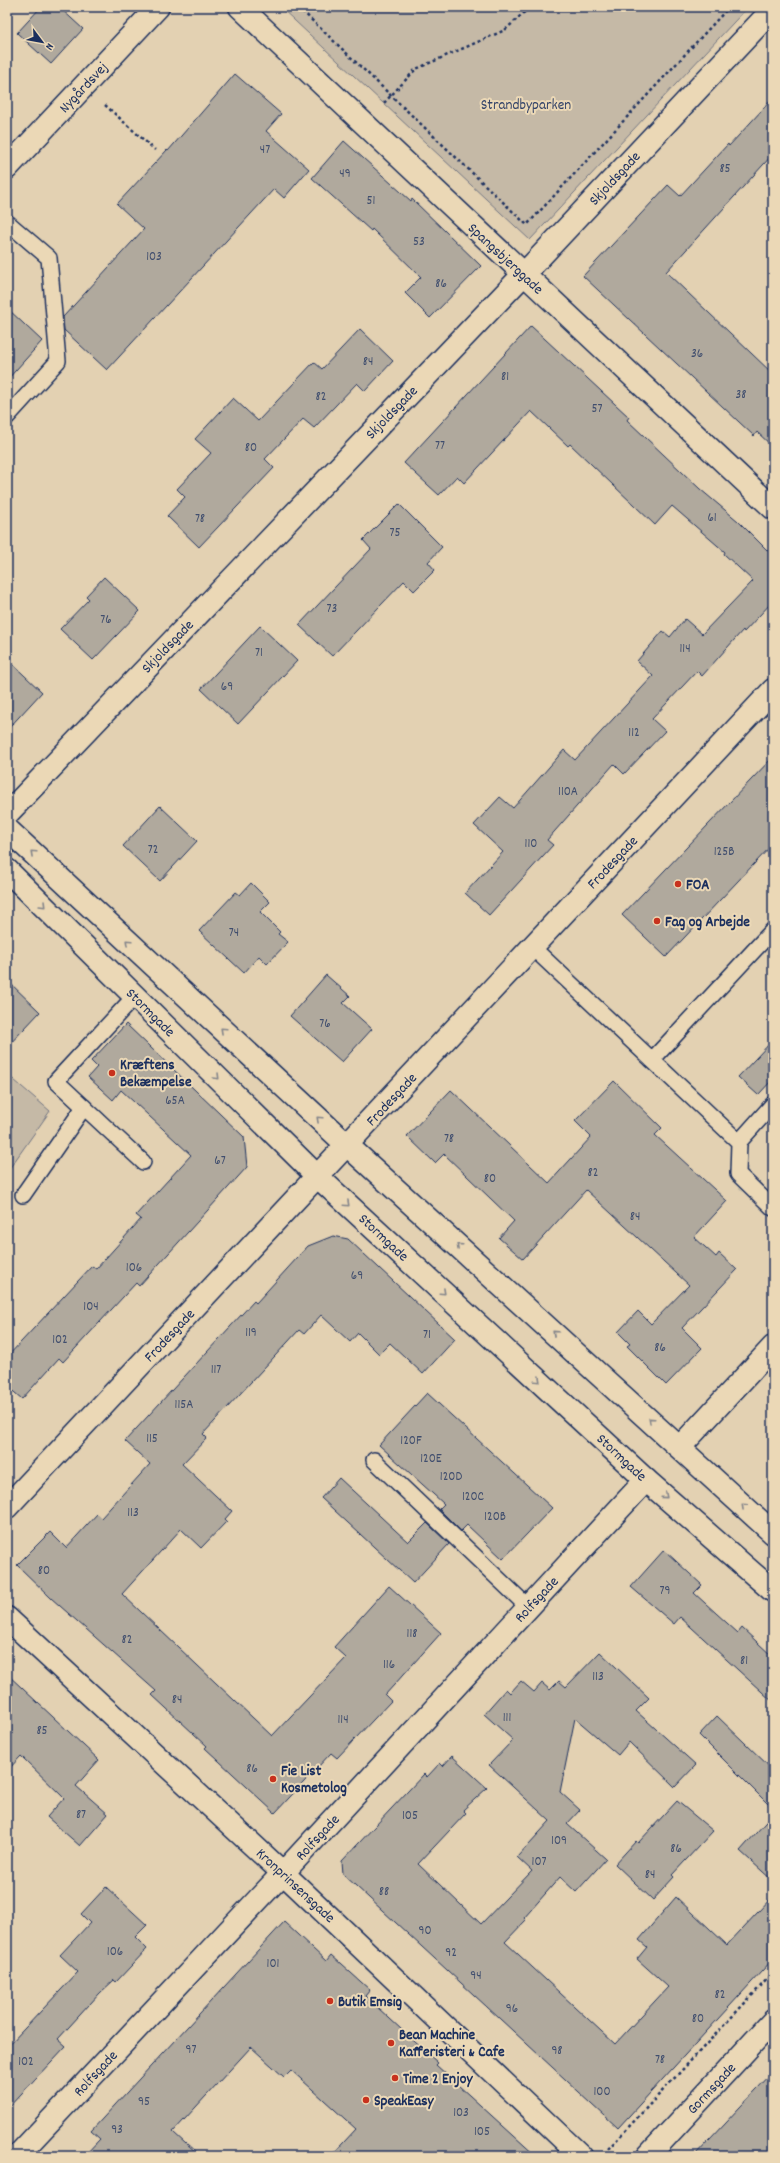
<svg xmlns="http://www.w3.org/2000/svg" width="780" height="2163" font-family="Dekko,sans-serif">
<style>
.green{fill:#c5b9a6;stroke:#707482}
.building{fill:#b0a99d;stroke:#1b2f5e}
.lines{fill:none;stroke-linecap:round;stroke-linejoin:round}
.lane-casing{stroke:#1b2f5e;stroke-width:18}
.street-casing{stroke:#1b2f5e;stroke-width:25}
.secondary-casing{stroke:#1b2f5e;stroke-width:25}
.path{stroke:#1b2f5e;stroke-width:2.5;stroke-dasharray:3 3;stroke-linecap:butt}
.lane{stroke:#ebd8b6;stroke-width:15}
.street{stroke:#ebd8b6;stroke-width:22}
.secondary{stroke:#ebd8b6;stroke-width:22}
.oneway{stroke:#83848a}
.poi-dot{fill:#c8321e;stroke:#ebd8b6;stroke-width:1.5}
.labels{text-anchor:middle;stroke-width:4;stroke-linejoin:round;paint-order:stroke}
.number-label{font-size:13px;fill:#404e6e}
.street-label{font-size:15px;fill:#1b2f5e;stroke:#ebd8b6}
.park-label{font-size:15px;fill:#344469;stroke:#ebd8b6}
.poi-label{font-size:15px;font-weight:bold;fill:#1b2f5e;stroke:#ebd8b6;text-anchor:start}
</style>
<rect width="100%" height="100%" fill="#e3d1b2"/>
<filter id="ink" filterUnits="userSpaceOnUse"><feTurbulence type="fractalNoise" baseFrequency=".025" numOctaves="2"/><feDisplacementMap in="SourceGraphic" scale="8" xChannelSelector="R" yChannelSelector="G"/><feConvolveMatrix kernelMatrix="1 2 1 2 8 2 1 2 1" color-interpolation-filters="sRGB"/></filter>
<g filter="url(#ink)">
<g class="green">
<polygon points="280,7 748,7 530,240"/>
<polygon points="7,1074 50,1111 7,1172"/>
</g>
<g class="building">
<polygon points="41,7 59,7 83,29 51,64 17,33"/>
<polygon points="235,74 281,114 266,131 309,169 284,198 274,189 107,370 64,330 63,317 144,229 117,204 167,150 168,151"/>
<polygon points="773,98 773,154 666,272 773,374 773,447 757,432 754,436 583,276 668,185 680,196 728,144 729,146"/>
<polygon points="344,141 411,201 412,199 481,266 430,318 405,293 421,277 372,229 371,231 312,178"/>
<polygon points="7,308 42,341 7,380"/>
<polygon points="531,326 629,417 627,420 700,489 738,521 773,556 773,601 744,632 743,630 702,676 697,671 652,719 665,731 624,774 614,764 547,840 553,845 489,915 465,893 503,852 474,825 500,797 513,808 564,750 575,760 653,676 637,661 663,631 670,637 685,619 702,634 753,581 724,554 725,552 672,506 655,525 570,444 568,446 531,411 464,483 457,476 439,495 404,463"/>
<polygon points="360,329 393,361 365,391 357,383 314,428 303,419 265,459 274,468 199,547 167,516 185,497 177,489 211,453 195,439 233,398 258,421 314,362 322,369"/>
<polygon points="399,504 442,547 428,562 435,570 414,591 404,581 332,656 299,625 371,549 363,540"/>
<polygon points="104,577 140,611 93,660 60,629 89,599 86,596"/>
<polygon points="260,626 297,661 238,724 201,689"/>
<polygon points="7,659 42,692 7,730"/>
<polygon points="773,757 773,844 666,957 622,915"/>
<polygon points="160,806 197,841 160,881 123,846"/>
<polygon points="251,883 270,902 260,912 280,932 278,934 288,942 267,964 259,956 244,973 199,931 236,892 240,895"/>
<polygon points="326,975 350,996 343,1003 372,1029 342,1062 290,1016"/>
<polygon points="7,980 40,1012 7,1047"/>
<polygon points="126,1024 244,1137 247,1167 139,1286 136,1283 63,1362 59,1358 22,1399 7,1386 7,1357 92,1266 96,1269 141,1219 136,1215 191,1155 121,1090 113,1100 88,1077 97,1067 91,1061"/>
<polygon points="773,1040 773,1079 758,1095 738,1077"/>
<polygon points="614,1081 662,1128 655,1135 727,1201 694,1237 716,1257 719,1253 737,1270 682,1328 702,1348 666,1385 627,1346 630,1344 618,1332 638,1311 651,1324 689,1285 586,1190 523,1259 499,1238 514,1221 444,1154 435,1163 407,1136 451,1090 549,1183 591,1137 575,1121"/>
<polygon points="333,1236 348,1239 455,1339 423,1374 390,1343 379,1354 358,1333 350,1342 321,1315 304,1334 299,1330 203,1434 207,1438 182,1464 232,1511 225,1519 227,1521 201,1548 181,1529 122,1594 272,1736 346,1658 334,1647 389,1586 441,1633 385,1695 391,1701 337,1758 331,1753 275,1813 205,1748 207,1746 152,1695 156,1691 51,1598 17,1565 50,1532 66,1548 97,1514 101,1518 150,1464 125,1441 254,1301 256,1303 308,1246"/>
<polygon points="427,1393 552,1508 503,1559 467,1525 461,1531 439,1509 444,1504 379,1445"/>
<polygon points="339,1478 408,1542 427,1523 449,1544 413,1583 321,1498"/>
<polygon points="664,1550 702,1585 694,1593 738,1633 742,1628 773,1657 773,1702 680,1617 674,1624 631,1587"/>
<polygon points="600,1652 649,1698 636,1711 696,1765 675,1787 629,1742 618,1755 575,1718 560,1792 580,1810 567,1824 606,1859 576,1892 560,1877 524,1918 526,1920 505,1942 615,2044 668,1987 637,1959 647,1947 639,1940 676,1897 727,1945 773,1896 773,1959 618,2128 343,1874 342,1861 424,1774 427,1777 440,1763 443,1766 452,1756 487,1788 463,1810 466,1813 418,1864 481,1924 532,1871 517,1857 550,1821 489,1765 513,1740 484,1714 506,1689 510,1693 521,1681 534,1692 542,1683 550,1690 559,1681 566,1687"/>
<polygon points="7,1674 99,1760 76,1786 108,1814 80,1846 47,1817 64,1798 21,1756 7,1771"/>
<polygon points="717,1716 773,1770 773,1809 699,1735"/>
<polygon points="677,1801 713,1831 672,1875 674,1877 653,1900 615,1864 636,1841 638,1843"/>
<polygon points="773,1814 773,1881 740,1851"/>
<polygon points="106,1887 147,1925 135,1937 147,1949 116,1982 114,1980 100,1993 58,2039 66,2046 7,2109 7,2047 78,1972 60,1955 90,1923 81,1914"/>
<polygon points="284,1922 326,1961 331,1955 370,1990 365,1996 438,2063 436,2065 536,2156 331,2156 356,2129 291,2070 284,2077 251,2047 173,2132 199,2156 84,2156 100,2139 91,2131"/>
<polygon points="773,2072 773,2156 694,2156 740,2107"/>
</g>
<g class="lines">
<defs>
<g id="lane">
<polyline points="7,222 49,258 58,361 7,417"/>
<polyline points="532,947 739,1142 738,1174 773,1208"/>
<polyline points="135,996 56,1081 143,1162"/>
<polyline points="652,1060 773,930"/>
<polyline points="739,1142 773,1104"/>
<polyline points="23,1195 84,1107"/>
<polyline points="374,1460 528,1607"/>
</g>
<g id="street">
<polyline points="240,7 773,508"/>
<polyline points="7,168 158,7"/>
<polyline points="7,814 524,274 773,9"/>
<polyline points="680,1447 773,1347"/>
<polyline points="7,1618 283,1873 581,2156"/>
<polyline points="17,2156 283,1873 646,1480"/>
<polyline points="648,2156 773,2021"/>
</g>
<g id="secondary">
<polyline points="7,829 347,1145 773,1533"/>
<polyline points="7,870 318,1177 646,1480 773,1591"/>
<polyline points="7,1507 773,690"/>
</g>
</defs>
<use href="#lane" class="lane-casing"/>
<use href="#street" class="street-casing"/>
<use href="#secondary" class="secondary-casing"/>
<g class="path">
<polyline points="298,7 527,225 729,7"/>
<polyline points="384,103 416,69 505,30 530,7"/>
<polyline points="105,105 155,150"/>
<polyline points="608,2149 773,1973"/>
</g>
<use href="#lane" class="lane"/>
<use href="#street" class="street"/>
<use href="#secondary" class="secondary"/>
</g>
<defs><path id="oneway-chevron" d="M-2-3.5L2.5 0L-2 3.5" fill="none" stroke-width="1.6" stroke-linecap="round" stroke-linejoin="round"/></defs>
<g class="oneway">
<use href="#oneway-chevron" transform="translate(33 853) rotate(-137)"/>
<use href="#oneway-chevron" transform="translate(43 905) rotate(45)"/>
<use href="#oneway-chevron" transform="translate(128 942) rotate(-137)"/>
<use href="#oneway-chevron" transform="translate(223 1030) rotate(-137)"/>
<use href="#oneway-chevron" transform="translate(217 1077) rotate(45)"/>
<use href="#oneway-chevron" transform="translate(319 1119) rotate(-137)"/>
<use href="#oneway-chevron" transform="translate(347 1204) rotate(43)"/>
<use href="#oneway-chevron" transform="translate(459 1246) rotate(-138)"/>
<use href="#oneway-chevron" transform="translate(443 1292) rotate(43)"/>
<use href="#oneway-chevron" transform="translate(555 1333) rotate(-138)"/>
<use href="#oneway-chevron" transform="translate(538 1380) rotate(43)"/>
<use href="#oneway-chevron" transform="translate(651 1420) rotate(-138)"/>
<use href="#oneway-chevron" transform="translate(665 1496) rotate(41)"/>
<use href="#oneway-chevron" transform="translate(744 1506) rotate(-137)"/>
</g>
</g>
<g class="poi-dot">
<circle cx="678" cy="884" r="4"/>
<circle cx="657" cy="921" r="4"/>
<circle cx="112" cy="1073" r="4"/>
<circle cx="273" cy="1779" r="4"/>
<circle cx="330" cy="2001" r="4"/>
<circle cx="391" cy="2043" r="4"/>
<circle cx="395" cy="2078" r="4"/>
<circle cx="366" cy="2100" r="4"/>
</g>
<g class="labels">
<g class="number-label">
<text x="265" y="153">47</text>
<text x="725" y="172">85</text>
<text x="345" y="177">49</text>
<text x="371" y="204">51</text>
<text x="419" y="245">53</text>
<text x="154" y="260">103</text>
<text x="441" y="287">86</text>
<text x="697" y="357">36</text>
<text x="368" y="365">84</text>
<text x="505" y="380">81</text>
<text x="741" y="398">38</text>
<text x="321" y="400">82</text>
<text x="597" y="412">57</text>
<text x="440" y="449">77</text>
<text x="251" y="451">80</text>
<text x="712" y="521">61</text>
<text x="200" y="522">78</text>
<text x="395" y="536">75</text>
<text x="332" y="612">73</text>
<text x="106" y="623">76</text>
<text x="685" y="652">114</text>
<text x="259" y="656">71</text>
<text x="227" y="690">69</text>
<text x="634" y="736">112</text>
<text x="568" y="795">110A</text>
<text x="531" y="847">110</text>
<text x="153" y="853">72</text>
<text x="724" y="855">125B</text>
<text x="234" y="936">74</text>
<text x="325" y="1027">76</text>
<text x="175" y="1104">65A</text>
<text x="449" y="1142">78</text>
<text x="220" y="1164">67</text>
<text x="593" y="1176">82</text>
<text x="490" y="1182">80</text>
<text x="635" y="1220">84</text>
<text x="134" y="1271">106</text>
<text x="357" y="1279">69</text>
<text x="91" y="1310">104</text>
<text x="251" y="1336">119</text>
<text x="427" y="1338">71</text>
<text x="60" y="1343">102</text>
<text x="660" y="1351">86</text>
<text x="216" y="1373">117</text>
<text x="184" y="1408">115A</text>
<text x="152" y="1442">115</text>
<text x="411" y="1444">120F</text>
<text x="431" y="1462">120E</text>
<text x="451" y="1480">120D</text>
<text x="473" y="1500">120C</text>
<text x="133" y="1516">113</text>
<text x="495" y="1520">120B</text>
<text x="44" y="1574">80</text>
<text x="665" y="1594">79</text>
<text x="412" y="1637">118</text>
<text x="127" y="1643">82</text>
<text x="744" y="1664">81</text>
<text x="389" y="1668">116</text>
<text x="598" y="1680">113</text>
<text x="177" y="1703">84</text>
<text x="507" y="1721">111</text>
<text x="343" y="1723">114</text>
<text x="42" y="1734">85</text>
<text x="252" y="1772">86</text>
<text x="81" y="1818">87</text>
<text x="410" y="1819">105</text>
<text x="559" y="1844">109</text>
<text x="676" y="1852">86</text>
<text x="539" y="1865">107</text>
<text x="650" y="1878">84</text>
<text x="384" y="1895">88</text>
<text x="425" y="1934">90</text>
<text x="115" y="1955">106</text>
<text x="451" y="1956">92</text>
<text x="273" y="1967">101</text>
<text x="476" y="1979">94</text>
<text x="720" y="1998">82</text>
<text x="512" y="2012">96</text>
<text x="698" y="2022">80</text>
<text x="191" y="2053">97</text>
<text x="557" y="2054">98</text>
<text x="660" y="2063">78</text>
<text x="26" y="2065">102</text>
<text x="602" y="2095">100</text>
<text x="144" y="2105">95</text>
<text x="461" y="2116">103</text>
<text x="117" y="2133">93</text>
<text x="482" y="2135">105</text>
</g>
<g class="street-label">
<text transform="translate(83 87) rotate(-47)" y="5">Nygårdsvej</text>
<text transform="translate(614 178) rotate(-47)" y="5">Skjoldsgade</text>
<text transform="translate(506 258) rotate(43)" y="5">Spangsbjerggade</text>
<text transform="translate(391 412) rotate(-46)" y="5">Skjoldsgade</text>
<text transform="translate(167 646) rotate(-46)" y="5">Skjoldsgade</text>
<text transform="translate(612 862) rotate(-47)" y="5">Frodesgade</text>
<text transform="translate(151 1012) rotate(45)" y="5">Stormgade</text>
<text transform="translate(391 1099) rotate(-47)" y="5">Frodesgade</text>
<text transform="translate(384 1237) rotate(43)" y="5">Stormgade</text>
<text transform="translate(169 1335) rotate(-47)" y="5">Frodesgade</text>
<text transform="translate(622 1457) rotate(43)" y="5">Stormgade</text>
<text transform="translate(536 1599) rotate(-47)" y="5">Rolfsgade</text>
<text transform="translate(317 1837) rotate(-47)" y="5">Rolfsgade</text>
<text transform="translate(296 1885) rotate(43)" y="5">Kronprinsensgade</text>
<text transform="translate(95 2073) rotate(-47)" y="5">Rolfsgade</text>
<text transform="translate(711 2088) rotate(-47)" y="5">Gormsgade</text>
</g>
<g class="park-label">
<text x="526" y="109">Strandbyparken</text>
</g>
<g class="poi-label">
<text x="686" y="889">FOA</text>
<text x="665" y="926">Fag og Arbejde</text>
<text x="120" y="1069">Kræftens<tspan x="120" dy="17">Bekæmpelse</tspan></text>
<text x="281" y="1775">Fie List<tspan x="281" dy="17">Kosmetolog</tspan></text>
<text x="338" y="2006">Butik Emsig</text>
<text x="399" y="2039">Bean Machine<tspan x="399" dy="17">Kafferisteri &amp; Cafe</tspan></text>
<text x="403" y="2083">Time 2 Enjoy</text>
<text x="374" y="2105">SpeakEasy</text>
</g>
</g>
<rect width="780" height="2163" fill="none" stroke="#ebd8b6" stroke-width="24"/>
<rect x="12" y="12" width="756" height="2139" fill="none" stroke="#1b2f5e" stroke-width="1.5" filter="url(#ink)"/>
<g transform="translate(42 42) rotate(122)" stroke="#ebd8b6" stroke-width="3" paint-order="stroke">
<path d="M0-3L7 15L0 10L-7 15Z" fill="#1b2f5e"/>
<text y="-6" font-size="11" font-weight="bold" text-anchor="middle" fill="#1b2f5e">N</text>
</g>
</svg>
